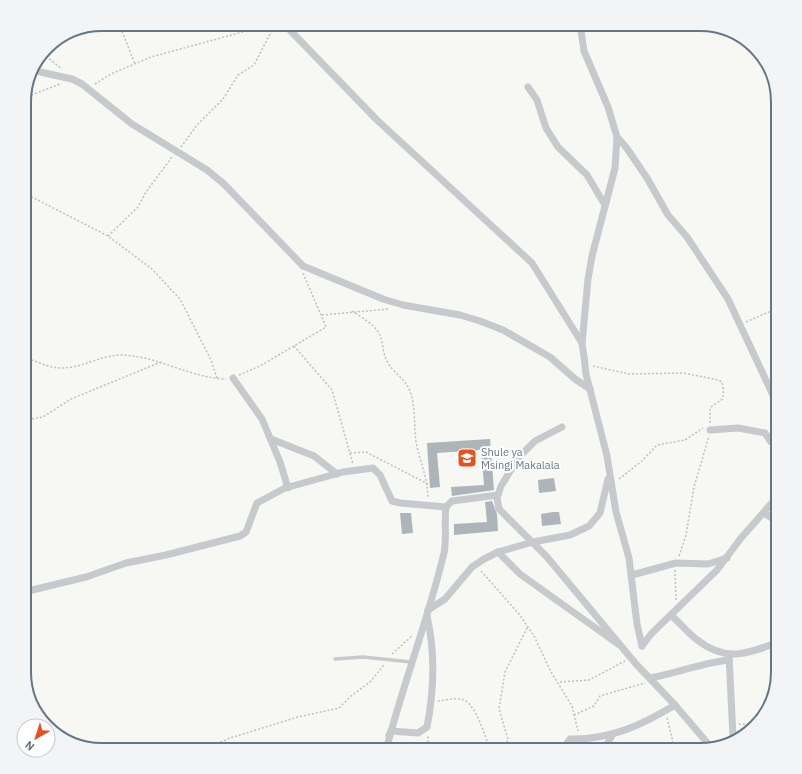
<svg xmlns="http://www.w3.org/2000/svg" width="802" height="774" font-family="'IBM Plex Sans',sans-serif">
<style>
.building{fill:#adb5ba}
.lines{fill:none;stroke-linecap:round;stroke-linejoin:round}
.path{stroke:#bdc0c2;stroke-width:1.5;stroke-dasharray:2 2;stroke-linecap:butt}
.service{stroke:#c6cacd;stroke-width:3.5}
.minor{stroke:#c6cacd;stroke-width:7}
.labels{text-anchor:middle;stroke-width:4;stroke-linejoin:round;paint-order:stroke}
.poi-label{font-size:11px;fill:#647786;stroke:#fff;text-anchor:start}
.rim{fill:none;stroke:#647786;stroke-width:2}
</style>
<rect width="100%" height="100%" fill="#f7f7f3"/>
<g class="building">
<polygon points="490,439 494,490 452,496 451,487 484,485 481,450 437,453 440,487 430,488 427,443"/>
<polygon points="554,478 556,491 539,493 538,480"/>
<polygon points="492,501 497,514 498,531 454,535 454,524 487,522 485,502"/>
<polygon points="553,512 559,512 561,524 542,526 541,514"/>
<polygon points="400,513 411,513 413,533 402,534"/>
</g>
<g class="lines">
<g class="path">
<polyline points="119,24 135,64"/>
<polyline points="43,54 62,69"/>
<polyline points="95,84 111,74 151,57 272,24"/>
<polyline points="24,98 60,84"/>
<polyline points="181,147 197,125 223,99 238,75 254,65 270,34 273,24"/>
<polyline points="24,193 108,236 152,269 180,299 211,360 217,378"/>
<polyline points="108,236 138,207 146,192 172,157"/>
<path d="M 352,311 C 362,318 377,325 381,338 C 383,345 383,354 387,361 C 392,372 404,378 408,387 C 417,403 413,430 417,447 C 422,467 427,477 428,498"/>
<polyline points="322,315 389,309"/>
<polyline points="746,322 778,308"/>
<polyline points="294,346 332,390 353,464"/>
<path d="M 24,357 C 35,361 47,367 59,368 C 80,369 99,356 119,355 C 157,355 189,378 226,379"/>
<path d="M 593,366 L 629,374 L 683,373 L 719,380 C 722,382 723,384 723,388 C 725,404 719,399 710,408 L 710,423"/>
<polyline points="239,375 260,366 326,327 303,273"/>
<polyline points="24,420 43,417 71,399 161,362"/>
<polyline points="350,453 366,452 428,484"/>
<polyline points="619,479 642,461 657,445 685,440 703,428"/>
<polyline points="679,556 686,535 694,487 709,436"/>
<polyline points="675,570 676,600"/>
<polyline points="481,571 519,614 534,636 551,672 572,706 578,731"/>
<polyline points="392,654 413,635"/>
<polyline points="560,682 589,680 625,661"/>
<path d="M 438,701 C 446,700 456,697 464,700 C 476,705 486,738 490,750"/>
<polyline points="574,715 594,706 600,696 645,683"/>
<polyline points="667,718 675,750"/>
<polyline points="739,724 755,725"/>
<polyline points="427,746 454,746 470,743 490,749 505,747 508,739 499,709 505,672 528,626"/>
<polyline points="211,750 219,743 230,738 298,717 339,708 351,696 370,682 384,665"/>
<polyline points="425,750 428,741 428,735"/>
</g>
<polyline class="service" points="335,659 363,657 411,662"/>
<g class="minor">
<polyline points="284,24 377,120 532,263 582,343"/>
<polyline points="580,24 584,51 608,107 617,137 615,168 592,256 588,279 582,344 584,356 586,374 607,456 616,512 629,558 637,624 642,646"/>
<polyline points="31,70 72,79 82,84 132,124 207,170 224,184 303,266 383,299 403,305 460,315 480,321 503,330 550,357 575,379 590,389"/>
<polyline points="528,87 537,100 546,128 558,147 587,175 605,205"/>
<polyline points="617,137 626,147 647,178 668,215 687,237 728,299 778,406"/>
<polyline points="233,378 262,419 280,462 288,488"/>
<polyline points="562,427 535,441 519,457 501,486 497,498 499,509 547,557 636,664 675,705 710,746"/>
<polyline points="710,430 738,428 765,433 771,442 778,443"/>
<polyline points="271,439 314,456 337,474"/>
<polyline points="764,513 778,522"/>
<polyline points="498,552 520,574 618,644"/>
<polyline points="632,575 676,563 708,564 727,558"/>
<polyline points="24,592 86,577 126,563 166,555 240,536 246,532 257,503 285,488 343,472 373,468 380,475 392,501 400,503 446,507"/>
<polyline points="428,610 445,599 472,567 484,559 498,552 533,542 570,535 589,526 600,513 608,479"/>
<path d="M 671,615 C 679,622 687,632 696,639 C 725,662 746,655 778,642"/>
<polyline points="642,646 651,634 717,570 741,538 778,496"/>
<polyline points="729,655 733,737"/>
<path d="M 650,678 C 677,673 702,663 729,660"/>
<path d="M 389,735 L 391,731 L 418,733 L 427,727 C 434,691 435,651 427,616"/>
<path d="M 386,750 C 403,684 428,620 444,553 C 447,538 444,522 446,507 L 452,501 L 498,495"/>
<path d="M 568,750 L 567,743 L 570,739 C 610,740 642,725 675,705"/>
<polyline points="604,750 612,735"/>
</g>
</g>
<defs>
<symbol id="school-square" viewBox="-11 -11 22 22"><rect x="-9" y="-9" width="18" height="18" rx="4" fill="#ee4d1c" stroke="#fff"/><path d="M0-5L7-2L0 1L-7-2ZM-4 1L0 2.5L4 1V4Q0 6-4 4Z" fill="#fff"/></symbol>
</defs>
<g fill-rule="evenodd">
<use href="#school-square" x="456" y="447" width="22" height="22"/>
</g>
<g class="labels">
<g class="poi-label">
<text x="481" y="456">Shule ya<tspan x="481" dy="13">Msingi Makalala</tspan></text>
</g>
</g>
<path d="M0 0H802V774H0ZM102 31H700A71 71 0 0 1 771 102V672A71 71 0 0 1 700 743H102A71 71 0 0 1 31 672V102A71 71 0 0 1 102 31Z" fill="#f3f4f5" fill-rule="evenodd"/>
<path class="rim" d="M102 31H700A71 71 0 0 1 771 102V672A71 71 0 0 1 700 743H102A71 71 0 0 1 31 672V102A71 71 0 0 1 102 31Z"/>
<g transform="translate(36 738) rotate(219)"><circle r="19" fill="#ffffff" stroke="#c1c9cf"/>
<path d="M0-3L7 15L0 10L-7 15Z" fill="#ee4d1c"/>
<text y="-6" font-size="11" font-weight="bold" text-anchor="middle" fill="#647786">N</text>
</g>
</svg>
